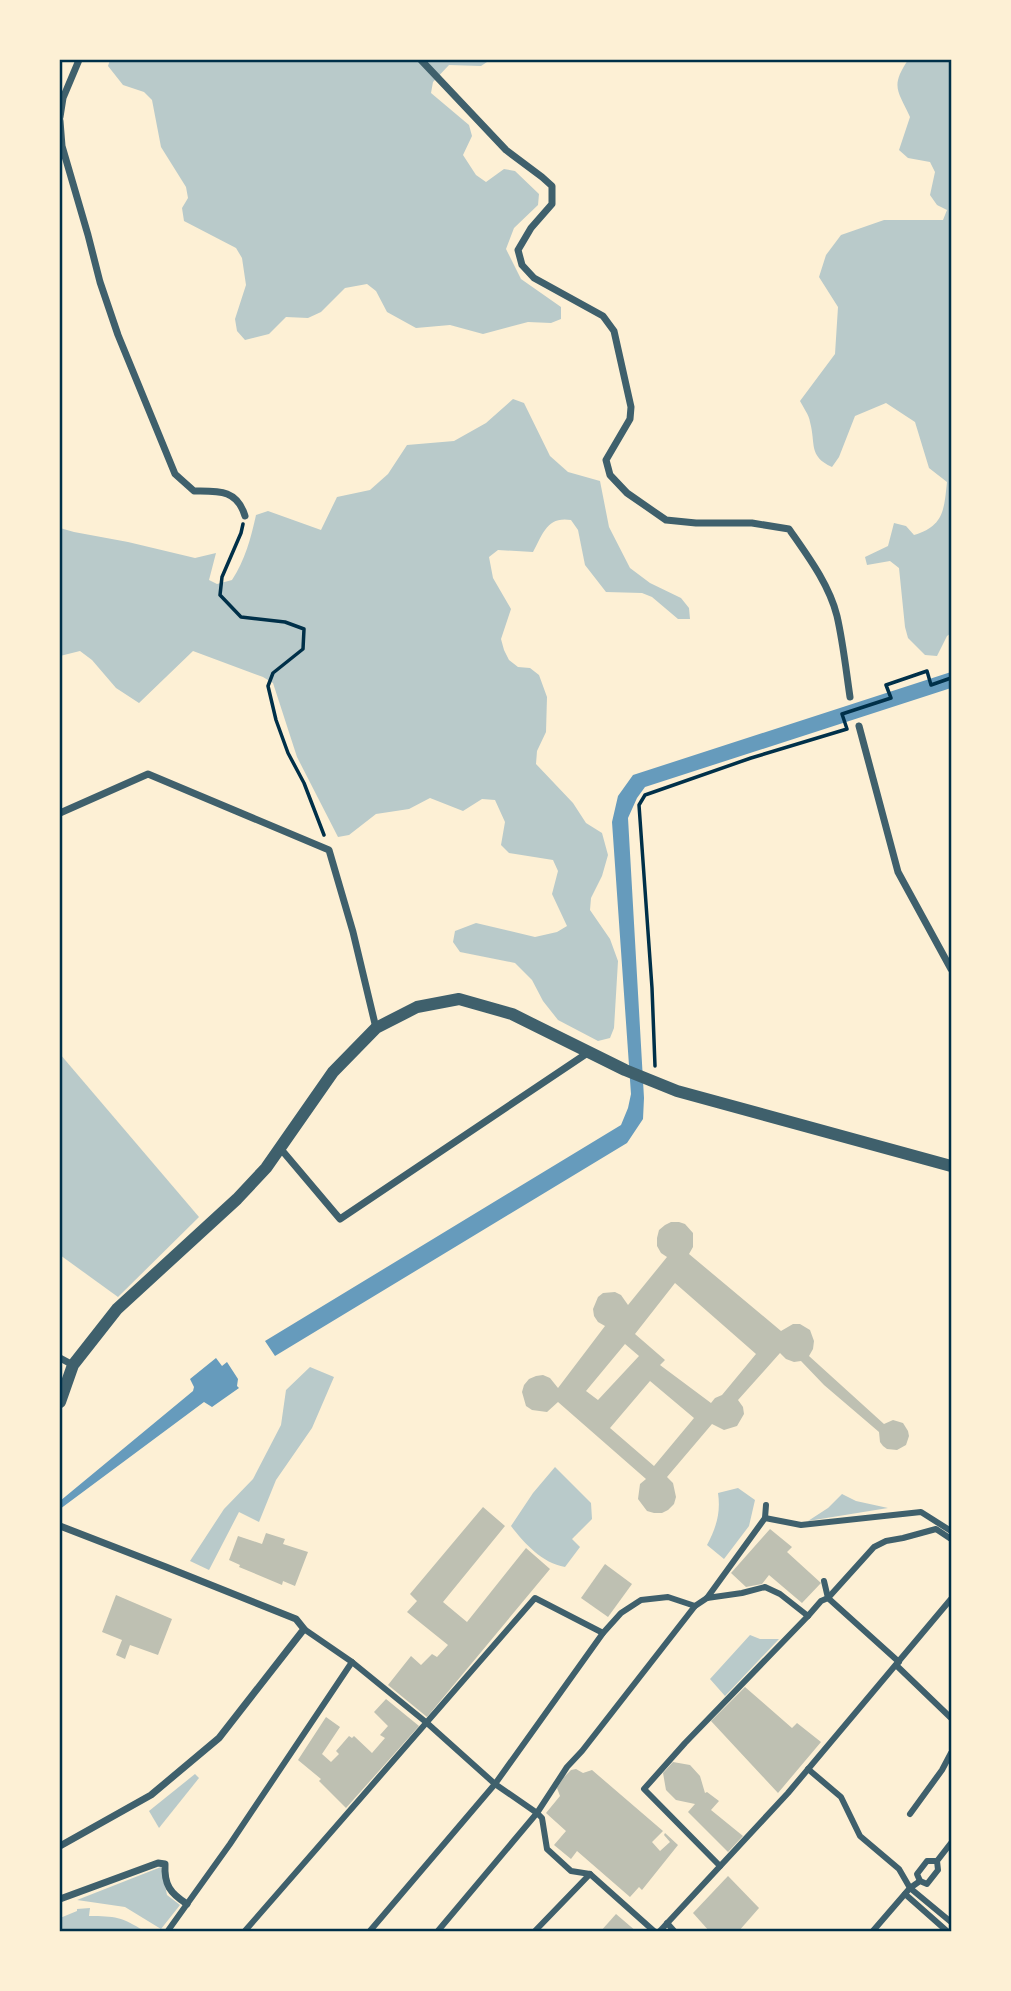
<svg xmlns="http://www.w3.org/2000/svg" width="1011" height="1991" font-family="'Roboto Condensed',sans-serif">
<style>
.green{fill:#b9caca}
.water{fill:#669bbc}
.building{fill:#bec0b2;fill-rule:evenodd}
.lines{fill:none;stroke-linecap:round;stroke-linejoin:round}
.path{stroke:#003049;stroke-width:3.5}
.pedestrian{stroke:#3f606c;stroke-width:6}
.minor{stroke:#3f606c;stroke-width:7}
.tertiary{stroke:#3f606c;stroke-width:12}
.neatline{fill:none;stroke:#003049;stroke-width:2.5}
</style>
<rect width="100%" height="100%" fill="#fdf0d5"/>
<g class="green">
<polygon points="110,60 490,60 481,66 449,65 433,82 431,93 469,125 472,136 463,155 476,175 486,182 504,169 515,171 539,194 538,205 514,228 506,249 521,279 561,307 561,319 551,323 528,322 483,334 450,325 416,328 387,312 376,291 367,284 345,288 321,312 308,318 286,317 269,334 245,340 237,331 235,319 246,285 242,258 236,248 184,221 182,208 188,198 186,187 161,147 152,100 144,92 123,85 108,66"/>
<path d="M 908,60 L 951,60 L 951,633 L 947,636 L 937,656 L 925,655 L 908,638 L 905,627 L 899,568 L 890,561 L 867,565 L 865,557 L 888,546 L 894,523 L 906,526 L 914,535 C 944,526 944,510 947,482 L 929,468 L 915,422 L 886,403 L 855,416 L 839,457 L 832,467 C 808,456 816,444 810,422 C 809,415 803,407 800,401 L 835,354 L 838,307 L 819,277 L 826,255 L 841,235 L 884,220 L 943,220 L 947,210 L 937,205 L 930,195 L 935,172 L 930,162 L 908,158 L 899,150 L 910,117 C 898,90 890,87 908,60 Z"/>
<path d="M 513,399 L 524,403 L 550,456 L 568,472 L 600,481 L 609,527 L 630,568 L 650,583 L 681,598 L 689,608 L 690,619 L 678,619 L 652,597 L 642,593 L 606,592 L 585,565 L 578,530 L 571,520 C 547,516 543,534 533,552 L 498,550 L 489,557 L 493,578 L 511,609 L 501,639 L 504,650 L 509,660 L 518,667 L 530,668 L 539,675 L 547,697 L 546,732 L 537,751 L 536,764 L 573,803 L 586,823 L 602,833 L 608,855 L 602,876 L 591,898 L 590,910 L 610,939 L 618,961 L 614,1028 L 610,1038 L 598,1041 L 558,1020 L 543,1001 L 532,980 L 515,963 L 460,952 L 453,942 L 455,931 L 476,923 L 535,937 L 557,932 L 567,926 L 552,894 L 558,871 L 553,860 L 509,853 L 501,845 L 505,822 L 495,800 L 482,799 L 463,811 L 430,798 L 409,809 L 376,814 L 349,835 L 338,837 L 297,757 L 273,683 L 263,677 L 193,651 L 139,703 L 116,688 L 92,660 L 80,651 L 60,656 L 60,528 L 74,532 L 128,542 L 195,558 L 216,553 L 209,580 L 217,584 L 232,580 C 245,560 251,538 256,515 L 268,511 L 321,530 L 337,497 L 370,490 L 388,474 L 407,445 L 454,441 L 486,423 Z"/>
<polygon points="60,1054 199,1217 118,1297 60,1255"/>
<polygon points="310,1367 334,1377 312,1428 276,1480 259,1522 239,1512 209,1570 190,1561 224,1509 253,1479 281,1425 286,1390"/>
<path d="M 555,1467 L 591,1503 L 592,1519 L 572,1539 L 580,1547 L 565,1567 C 542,1563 525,1544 511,1526 L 533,1493 Z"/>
<path d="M 738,1488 L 755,1500 L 749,1526 L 724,1559 L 707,1545 C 716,1528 721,1513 718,1493 Z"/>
<polygon points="842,1494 856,1501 888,1508 808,1521 828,1508"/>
<polygon points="750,1635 760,1639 779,1639 725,1696 710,1679"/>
<polygon points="195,1774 199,1778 159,1828 149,1811"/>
<polygon points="161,1867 167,1895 180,1905 161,1929 125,1907 77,1900"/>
<path d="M 90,1908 L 89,1916 C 115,1916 122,1917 144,1931 L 60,1931 L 60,1918 L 77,1911 L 77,1909 Z"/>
</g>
<g class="water">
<polygon points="951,672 951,688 645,787 637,798 628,818 644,1098 643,1119 627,1143 275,1356 265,1341 621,1125 628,1108 631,1094 612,822 618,796 633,775"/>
<polygon points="216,1358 222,1366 227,1362 238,1379 237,1386 239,1388 212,1407 204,1402 60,1509 60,1501 193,1391 194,1387 190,1379"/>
</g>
<g class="building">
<path d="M 671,1222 L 679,1222 L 685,1224 L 693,1233 L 693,1247 L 689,1254 L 781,1331 L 793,1324 L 800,1324 L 810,1330 L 814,1341 L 813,1349 L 809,1356 L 884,1424 L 893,1420 L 903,1423 L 908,1431 L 909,1436 L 906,1445 L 897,1450 L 887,1449 L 883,1446 L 880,1442 L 879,1432 L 824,1385 L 801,1361 L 794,1362 L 786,1359 L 780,1353 L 738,1400 L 743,1407 L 744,1414 L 737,1426 L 724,1430 L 712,1424 L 667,1477 L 673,1483 L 676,1497 L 674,1504 L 668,1510 L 662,1513 L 654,1513 L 647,1511 L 638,1499 L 640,1484 L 646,1479 L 558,1402 L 547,1412 L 532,1410 L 526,1406 L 522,1392 L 524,1385 L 529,1379 L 536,1376 L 543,1375 L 550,1378 L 558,1388 L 605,1326 L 598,1322 L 594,1316 L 593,1309 L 598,1297 L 603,1293 L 615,1292 L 621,1295 L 628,1305 L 667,1257 L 661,1253 L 657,1246 L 657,1238 L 659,1230 L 665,1225 ZM 675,1283 L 756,1354 L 722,1395 L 715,1398 L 711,1403 L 660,1365 L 665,1360 L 635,1334 ZM 625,1344 L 639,1356 L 598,1400 L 586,1391 ZM 650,1381 L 694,1418 L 654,1466 L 610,1428 Z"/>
<polygon points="483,1507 505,1526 443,1602 467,1622 526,1548 550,1569 427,1717 388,1685 411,1656 421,1665 432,1654 437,1657 448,1645 407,1612 417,1601 410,1594"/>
<polygon points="770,1529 792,1547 787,1552 821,1583 802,1603 769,1575 762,1584 746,1587 731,1573"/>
<polygon points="266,1533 285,1539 283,1544 308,1552 295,1586 283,1581 282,1585 239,1567 240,1565 229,1560 238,1536 262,1544"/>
<polygon points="605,1564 632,1584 608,1617 581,1598"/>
<polygon points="116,1595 172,1619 158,1655 130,1645 125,1659 116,1655 122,1640 102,1632"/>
<polygon points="745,1687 792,1728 797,1723 821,1742 778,1793 711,1721"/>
<polygon points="386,1699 419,1726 346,1808 319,1781 321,1779 298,1760 326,1717 340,1727 322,1754 331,1762 339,1754 336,1751 349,1736 352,1738 354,1736 372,1753 385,1738 380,1735 388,1726 374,1712"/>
<polygon points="673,1762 690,1765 700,1776 705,1793 707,1792 719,1801 711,1810 743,1836 728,1852 688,1812 695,1804 676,1800 666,1790 663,1773"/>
<polygon points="576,1769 583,1773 592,1770 663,1831 652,1842 660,1851 670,1842 664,1835 665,1833 678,1845 642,1890 639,1887 630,1897 577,1851 571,1859 554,1845 566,1831 546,1813 560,1796 557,1788 564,1777 571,1770"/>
<polygon points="728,1876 759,1908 738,1932 710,1932 693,1913"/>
<polygon points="616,1914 637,1932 600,1932"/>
</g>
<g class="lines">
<g class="path">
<polyline points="243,524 241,533 222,577 220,595 241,617 285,622 304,629 303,649 273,673 268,686 276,720 288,753 304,783 324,835"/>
<polyline points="655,1066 652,988 639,805 645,795 751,758 847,729 842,714 891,698 886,685 927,671 931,685 951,678"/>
</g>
<g class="pedestrian">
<polyline points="765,1518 801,1525 921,1512 951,1531"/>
<polyline points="824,1581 828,1598 899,1662"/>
<polyline points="707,1598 742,1593 765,1587 780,1594 808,1616 821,1601 828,1598 874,1547 886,1541 903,1538 936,1529 951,1539"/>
<polyline points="304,1629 352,1662 427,1723 495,1784 537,1813 542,1818 547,1849 571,1871 590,1874 655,1932"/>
<polyline points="896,1665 951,1718"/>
<polyline points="808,1769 841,1797 860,1836 899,1869 910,1888 951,1922"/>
<polyline points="910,1814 942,1770 951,1753"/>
<polyline points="720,1866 644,1789 685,1743 808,1616"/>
<polyline points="920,1881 917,1874 927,1861 937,1861"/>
<polyline points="905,1894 948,1932"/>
<polyline points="667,1923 675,1932"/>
<polyline points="167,1932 230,1844 352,1662"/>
<polyline points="244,1932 535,1598 603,1633"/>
<polyline points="369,1932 495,1784 603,1633 621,1613 641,1600 668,1597 695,1606"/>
<polyline points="437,1932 537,1813 567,1767 582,1751 695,1606 707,1598 765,1518 766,1505"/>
<polyline points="534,1932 590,1874"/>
<polyline points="659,1932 788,1793 951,1599"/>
<polyline points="872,1932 910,1888 920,1881 927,1884 938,1870 937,1861 951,1843"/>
</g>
<g class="minor">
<path d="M 421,60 L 506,150 L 542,177 L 552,186 L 552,204 L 531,228 L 518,250 L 522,265 L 534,278 L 603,316 L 614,331 L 631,407 L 630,419 L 606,460 L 610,475 L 627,493 L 666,520 L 696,523 L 752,523 L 789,529 C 807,555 829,584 837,616 C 843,642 846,670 850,697"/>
<polyline points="60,117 63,98 79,60"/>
<path d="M 60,121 L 62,146 L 88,235 L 100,282 L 118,335 L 175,474 L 194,491 C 218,491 237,489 245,516"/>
<polyline points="859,726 898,872 951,969"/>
<polyline points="60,813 148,774 329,850 353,932 376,1028"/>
<polyline points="280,1148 340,1219 589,1052"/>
<polyline points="60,1358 73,1365"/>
<polyline points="60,1526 166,1567 296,1619 304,1629 219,1738 151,1795 60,1846"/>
<path d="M 60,1899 L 158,1863 L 165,1864 C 164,1885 170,1893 187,1904"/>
</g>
<polyline class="tertiary" points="60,1402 73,1365 117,1309 237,1199 266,1168 333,1072 376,1028 417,1007 459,999 512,1014 625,1070 677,1091 951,1166"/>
</g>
<rect width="1011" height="1991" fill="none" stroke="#fdf0d5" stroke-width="122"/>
<rect x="61" y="61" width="889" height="1869" class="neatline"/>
</svg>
